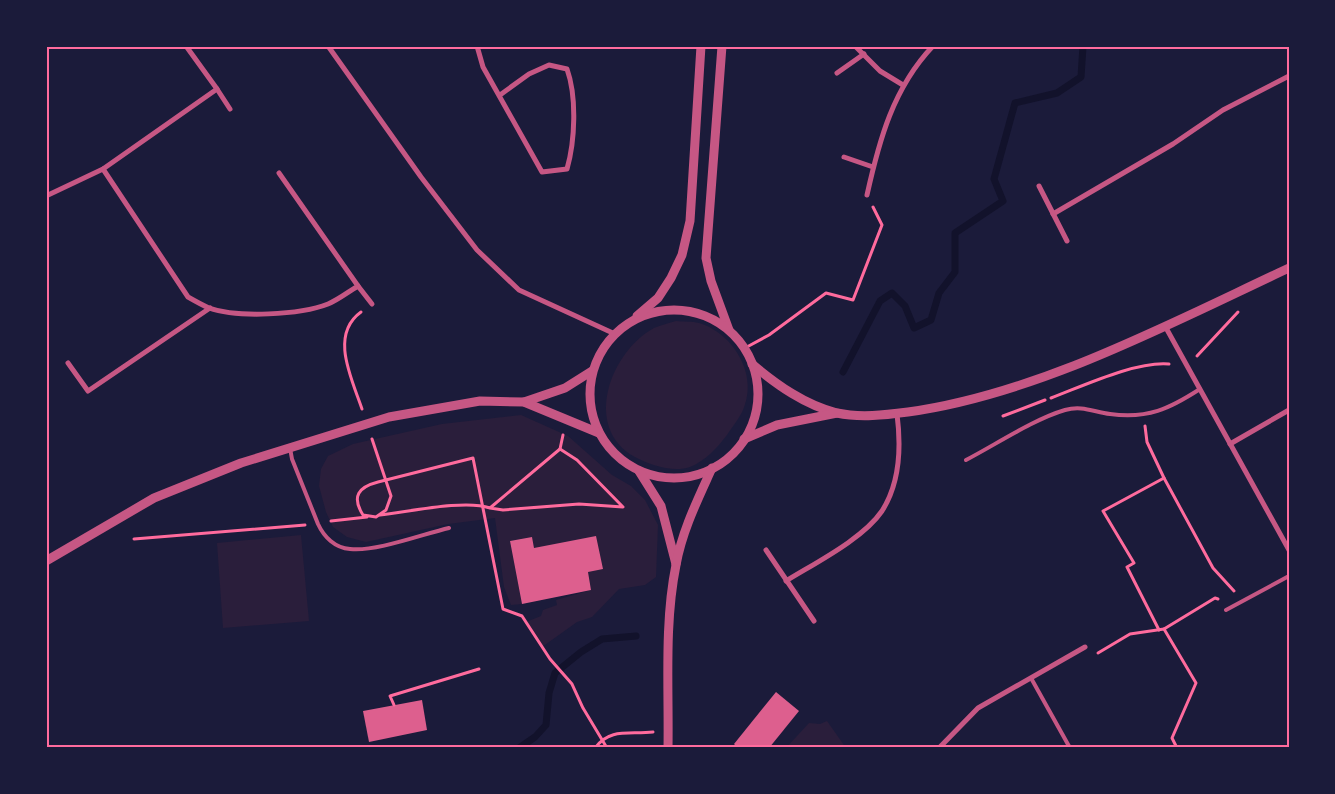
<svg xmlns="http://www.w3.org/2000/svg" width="1335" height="794" font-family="'PT Sans',sans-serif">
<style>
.green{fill:#2a1e3b}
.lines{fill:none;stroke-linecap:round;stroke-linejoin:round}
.stream{stroke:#12122b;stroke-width:7}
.building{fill:#dd5f8e}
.path{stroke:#ff6b9d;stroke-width:3}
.service{stroke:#c65784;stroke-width:4}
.minor{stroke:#c65784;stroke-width:5}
.tertiary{stroke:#c65784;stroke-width:9}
.neatline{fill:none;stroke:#ff6b9d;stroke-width:2}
</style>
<rect width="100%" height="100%" fill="#1b1b3a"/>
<g class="green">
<path d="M 676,321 C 683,322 692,321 699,323 C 733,333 759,375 743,410 C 739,419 732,427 727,435 C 717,448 705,461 690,467 C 673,473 650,465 635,457 C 582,428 610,352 654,328 C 661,325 669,323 676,321 Z"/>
<polygon points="521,415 568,436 612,475 631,486 645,500 658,525 656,577 645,585 619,589 592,617 577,622 542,647 526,622 541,616 543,610 557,605 556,600 591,590 588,572 534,548 532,537 510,541 522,604 511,605 504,587 495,518 448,524 366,542 347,537 333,527 326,512 319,486 321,469 328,456 353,444 442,424"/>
<polygon points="301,535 309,621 223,628 217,543"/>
<polygon points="827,721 846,748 786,748 809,723 820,724"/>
</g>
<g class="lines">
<g class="stream">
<polyline points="843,372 880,301 892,293 905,306 914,328 931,320 939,293 955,272 955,233 1003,201 994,179 1015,103 1057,93 1081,77 1083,46"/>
<polyline points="519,748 535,737 546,725 549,693 555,673 581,652 602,639 636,636"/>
</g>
</g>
<g class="building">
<polygon points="596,536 603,569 588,572 591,590 522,604 510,541 532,537 534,548"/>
<polygon points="776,692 799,711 769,748 738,748 734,744"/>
<polygon points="422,700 427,730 369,742 363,711"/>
</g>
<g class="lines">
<g class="path">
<path d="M 361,312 C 329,335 352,379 362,409"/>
<polyline points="745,348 769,335 826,293 853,300 882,225 873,207"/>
<polyline points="1197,356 1238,312"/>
<path d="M 1051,398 C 1083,386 1136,361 1169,364"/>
<polyline points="1003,416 1045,400"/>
<polyline points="1145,426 1147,442 1164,478 1103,511 1134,563 1127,567 1159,630"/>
<path d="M 372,439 L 391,496 L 386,510 L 376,517 L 363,515 C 351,496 359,487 378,482 L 473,458 L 503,609 L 522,616 L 550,659 L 572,684 L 583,708 L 607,748"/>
<polyline points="560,449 563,435"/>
<polyline points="1164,478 1213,568 1234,591"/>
<path d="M 380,515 C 408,512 465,499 490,508 L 560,449 L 577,460 L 623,507 L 579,504 L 503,510 L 490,508"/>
<polyline points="331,521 367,517"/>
<polyline points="134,539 305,525"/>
<polyline points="1098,653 1130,634 1164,629"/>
<polyline points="394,705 390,696 479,669"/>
<path d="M 595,748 C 610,727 631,735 653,732"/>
<polyline points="1177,748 1172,738 1196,683 1164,629 1215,598 1218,599"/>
</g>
<g class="service">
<path d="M 290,448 L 292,459 L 318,524 C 324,537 335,548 350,549 C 376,552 423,534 449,528"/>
<path d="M 966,460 C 995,445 1034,419 1065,410 C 1082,405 1094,412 1110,414 C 1148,419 1169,409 1200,389"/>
<polyline points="1226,610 1289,576"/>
<polyline points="1031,678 1070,748"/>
</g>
<g class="minor">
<polyline points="328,46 421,177 477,250 519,290 615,334"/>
<path d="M 477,46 L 483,67 L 542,172 L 567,169 C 575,141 577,97 567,69 L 549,65 L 529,74 L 500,95"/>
<polyline points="855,46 880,71 903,85"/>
<polyline points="837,73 864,54"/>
<polyline points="217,89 230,109"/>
<polyline points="844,157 873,167"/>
<path d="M 103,169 L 188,297 C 195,301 202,305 209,308 C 237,318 300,315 328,304 C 338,300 348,292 358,286 L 279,173"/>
<polyline points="1039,186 1067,241"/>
<path d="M 867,195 C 879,141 893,88 933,46"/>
<polyline points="46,196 103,169 217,89 186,46"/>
<polyline points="1053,214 1173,144 1223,110 1289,76"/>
<polyline points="358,286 372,304"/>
<polyline points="1165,326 1289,550"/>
<polyline points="68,363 88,391 210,308"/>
<polyline points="1230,444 1289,410"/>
<polyline points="766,550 814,621"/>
<path d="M 786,581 C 815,563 863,539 882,511 C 900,483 901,445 897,414"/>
<polyline points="939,748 978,708 1085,647"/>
</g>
<g class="tertiary">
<polyline points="722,46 706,258 711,281 729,330"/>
<circle cx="674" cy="394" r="84"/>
<polyline points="637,316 658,298 671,278 682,255 690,221 701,46"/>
<path d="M 752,364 C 777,385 805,405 837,413 C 860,418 885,415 908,412 C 1038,394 1171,323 1289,268"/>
<polyline points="524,402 565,388 592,371"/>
<polyline points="744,439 777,425 837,413"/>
<polyline points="639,471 661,506 676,564"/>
<polyline points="46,561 154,498 241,463 389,417 480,401 524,402 599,433"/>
<path d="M 668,748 C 669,688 664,624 676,565 C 682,531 698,499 712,468"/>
</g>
</g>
<rect width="1335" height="794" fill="none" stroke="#1b1b3a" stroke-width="95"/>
<rect x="48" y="48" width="1240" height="698" class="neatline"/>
</svg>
